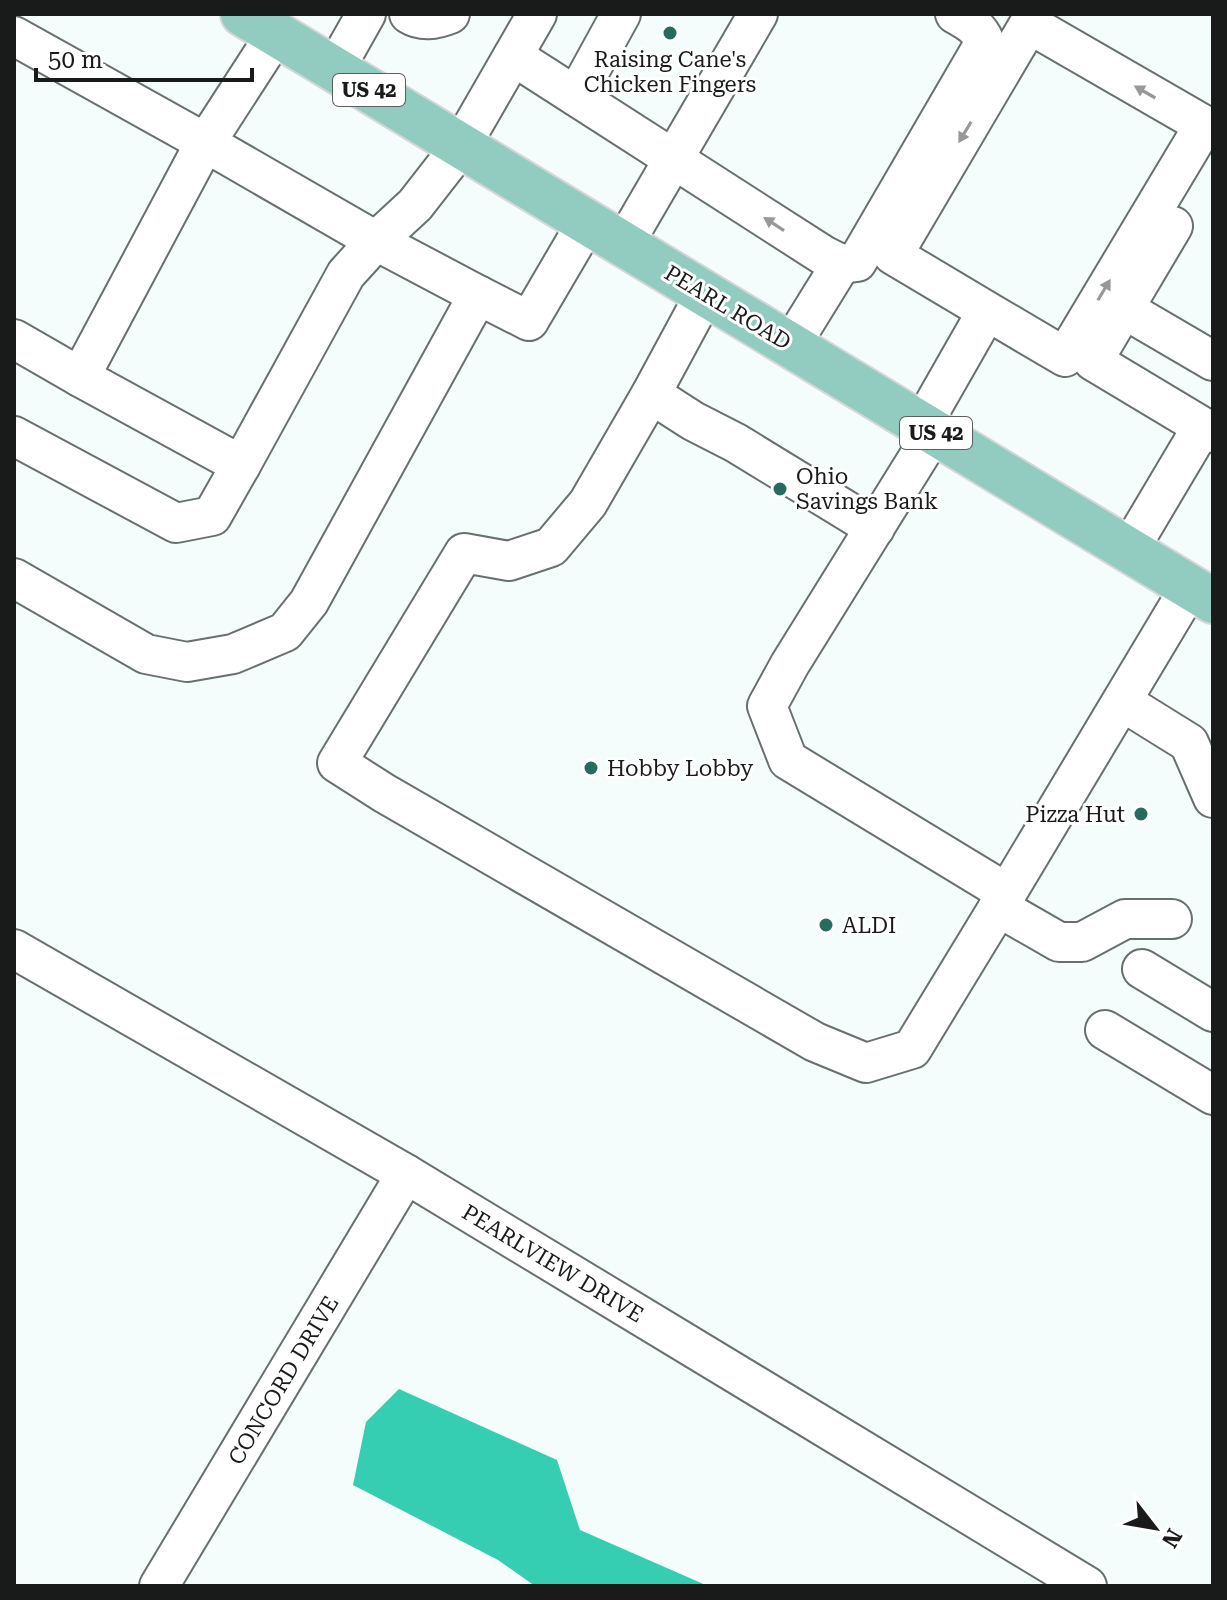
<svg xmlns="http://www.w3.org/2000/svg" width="1227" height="1600" font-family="'Roboto Serif',serif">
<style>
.forest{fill:#36ceb3}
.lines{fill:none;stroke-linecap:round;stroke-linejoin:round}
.minor-casing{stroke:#68706e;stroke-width:42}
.major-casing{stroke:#d5d6d6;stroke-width:48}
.minor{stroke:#fff;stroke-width:38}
.major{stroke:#92cbc0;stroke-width:44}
.oneway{fill:#979898}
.poi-dot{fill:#266b5d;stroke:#fff;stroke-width:3}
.labels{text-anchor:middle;stroke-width:6;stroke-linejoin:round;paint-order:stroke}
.shield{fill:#fff;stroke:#5d5f5f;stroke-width:2}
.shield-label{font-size:20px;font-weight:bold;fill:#181b1a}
.poi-label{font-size:22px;fill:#181b1a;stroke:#fff;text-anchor:start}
.street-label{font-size:22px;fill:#181b1a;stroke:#fff}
</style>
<rect width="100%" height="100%" fill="#f4fdfb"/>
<polygon class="forest" points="399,1389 557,1460 580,1530 708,1586 535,1586 498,1560 353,1485 366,1422"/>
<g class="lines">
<defs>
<g id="minor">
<path d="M 409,14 C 422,22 435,20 450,14"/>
<polyline points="14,36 206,143 376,241 346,274 241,465 80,377"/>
<path d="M 513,56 L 823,255 L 841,264 L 857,262 L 985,42 C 979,27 969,22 955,14"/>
<polyline points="335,69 366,14"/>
<polyline points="576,96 621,14"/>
<polyline points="1173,226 1093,361 1213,433"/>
<polyline points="624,244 758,14"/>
<polyline points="705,294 651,394 588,503 551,547 509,561 464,553 337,763 384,793 815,1042 866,1063 912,1049 1007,893"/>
<polyline points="478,295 529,321 587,222"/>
<polyline points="1124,309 1213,361"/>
<polyline points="14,339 80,377 201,150 276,34"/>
<polyline points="791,345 841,264"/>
<polyline points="651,394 693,421 736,443 875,528"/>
<polyline points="922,425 987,311 1065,357 1204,125 1029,24 893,255 987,311"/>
<polyline points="934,432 790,664 767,706 788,760 1007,893 1190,587"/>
<polyline points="14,436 176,523 212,516 241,465"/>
<polyline points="1129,550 1202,427"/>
<polyline points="14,578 146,654 187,662 233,654 285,632 309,602 478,295 376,241 415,205 461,146 537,14"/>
<polyline points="1123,702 1189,743 1213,798"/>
<polyline points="998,907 1059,942 1082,942 1125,919 1172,919"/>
<polyline points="14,949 406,1174 1087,1586"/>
<polyline points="1142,969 1213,1012"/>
<polyline points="1105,1030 1213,1095"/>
<polyline points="159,1586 406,1174"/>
</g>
<polyline id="major" points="243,14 1213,601"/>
</defs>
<use href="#minor" class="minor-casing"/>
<use href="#major" class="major-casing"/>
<use href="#minor" class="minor"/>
<use href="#major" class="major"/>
</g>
<defs><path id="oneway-solid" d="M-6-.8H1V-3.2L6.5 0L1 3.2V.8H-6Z" transform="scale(2)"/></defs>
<g class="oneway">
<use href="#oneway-solid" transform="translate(1145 92) rotate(-150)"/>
<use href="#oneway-solid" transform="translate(965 132) rotate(121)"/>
<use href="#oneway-solid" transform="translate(774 224) rotate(-147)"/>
<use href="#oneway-solid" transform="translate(1104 290) rotate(-59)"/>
</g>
<g class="poi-dot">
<circle cx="670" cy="33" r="8"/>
<circle cx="780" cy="489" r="8"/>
<circle cx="591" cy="768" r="8"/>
<circle cx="1141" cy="814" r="8"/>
<circle cx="826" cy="925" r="8"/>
</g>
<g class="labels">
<g class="shield">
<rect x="333" y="74" width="72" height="32" rx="6"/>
<rect x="900" y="417" width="72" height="32" rx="6"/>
</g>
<g class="shield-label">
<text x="369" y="97">US 42</text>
<text x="936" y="440">US 42</text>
</g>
<g class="poi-label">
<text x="670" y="67" text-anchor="middle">Raising Cane's<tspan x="670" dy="25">Chicken Fingers</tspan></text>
<text x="796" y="484">Ohio<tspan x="796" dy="25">Savings Bank</tspan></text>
<text x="607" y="776">Hobby Lobby</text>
<text x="1125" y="822" text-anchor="end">Pizza Hut</text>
<text x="842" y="933">ALDI</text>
</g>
<g class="street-label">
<text transform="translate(728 307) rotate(31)" y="8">PEARL ROAD</text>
<text transform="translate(553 1263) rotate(31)" y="8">PEARLVIEW DRIVE</text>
<text transform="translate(283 1380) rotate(-59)" y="8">CONCORD DRIVE</text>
</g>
</g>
<rect width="1227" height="1600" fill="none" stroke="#181b1a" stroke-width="32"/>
<g transform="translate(1155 1528) rotate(121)" stroke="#ffffff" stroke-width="6" paint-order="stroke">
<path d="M0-6L14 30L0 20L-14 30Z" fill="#181b1a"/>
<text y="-12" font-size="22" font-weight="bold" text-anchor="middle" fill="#181b1a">N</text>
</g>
<path d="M36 68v12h216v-12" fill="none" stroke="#181b1a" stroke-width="4"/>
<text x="48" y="68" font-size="24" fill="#181b1a" stroke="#ffffff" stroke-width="6" paint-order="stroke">50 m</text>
</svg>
